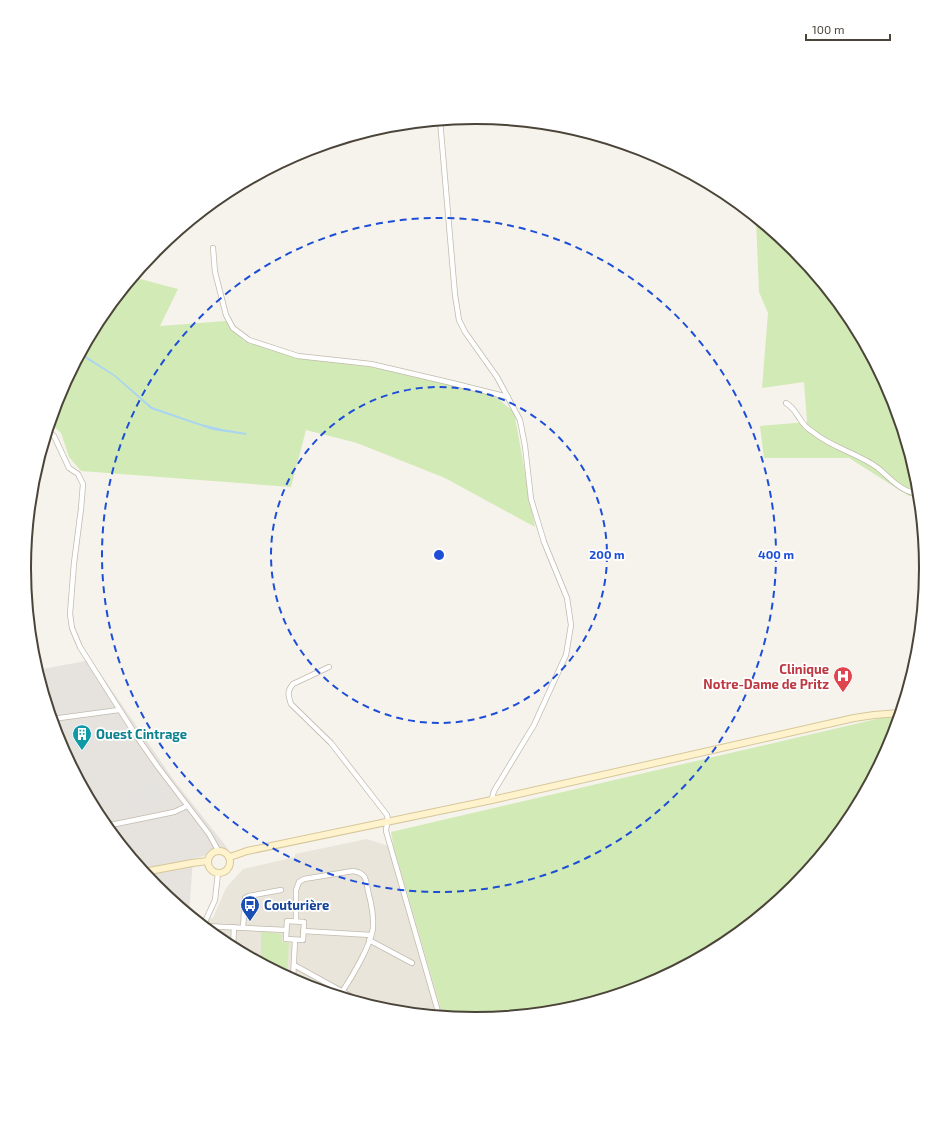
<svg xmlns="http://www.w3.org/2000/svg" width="950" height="1136" font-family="'Exo 2',sans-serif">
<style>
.residential{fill:#eae5da}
.industrial{fill:#e6e2dd}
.green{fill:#d2eab5}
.parking{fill:#e5e3e0}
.water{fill:#a9d4f2}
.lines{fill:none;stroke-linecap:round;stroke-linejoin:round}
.street-casing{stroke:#c2bbae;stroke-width:6}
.secondary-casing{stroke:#d6c79b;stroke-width:8}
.street{stroke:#fff;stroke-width:4.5}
.secondary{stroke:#fff3cd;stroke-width:6}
.ring{fill:none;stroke:#1d4ed8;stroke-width:2;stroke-dasharray:7 5}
.labels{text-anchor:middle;stroke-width:3.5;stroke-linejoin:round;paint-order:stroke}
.health-label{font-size:13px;font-weight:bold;fill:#be3a42;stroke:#fff;text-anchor:end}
.culture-label{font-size:13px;font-weight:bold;fill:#0d838f;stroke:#fff;text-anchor:start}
.transit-label{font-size:13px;font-weight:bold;fill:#164399;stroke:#fff;text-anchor:start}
.rim{fill:none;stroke:#4b4439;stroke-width:2}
.centre{fill:#1d4ed8;stroke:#fff;stroke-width:2}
.ring-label{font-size:12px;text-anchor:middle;font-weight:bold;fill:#1d4ed8;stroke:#fff;stroke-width:3.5;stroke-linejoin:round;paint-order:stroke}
</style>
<rect width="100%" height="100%" fill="#f6f3ec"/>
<polygon class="residential" points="367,839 394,848 443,1016 387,1010 302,985 224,943 193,917 213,918 226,888 243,869 295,857 295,854"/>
<polygon class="industrial" points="91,660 173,779 228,849 193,859 189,914 156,887 100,818 58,740 37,670"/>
<g class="green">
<polygon points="756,218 794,249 850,318 892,396 917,480 919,496 909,496 849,458 764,458 760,426 807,422 804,382 762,388 768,313 759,292"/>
<polygon points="133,277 178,289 160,326 226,321 244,341 296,357 385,369 495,396 514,412 535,527 445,478 357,443 306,430 291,487 81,471 69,457 61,433 50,423 58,395 100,317"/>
<polygon points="899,716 892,741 850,819 794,887 725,943 647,985 563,1010 475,1019 443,1016 394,848 391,832 885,717"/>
<polygon points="261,931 282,934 282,942 289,943 287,977 261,962"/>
</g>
<polygon class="parking" points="153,779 168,799 156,807 154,805 141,812 129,794"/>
<polygon class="water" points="81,353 115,375 152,407 201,424 222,429 246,433 247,435 213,430 151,409 114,376 80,355"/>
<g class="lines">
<defs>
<g id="street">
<polyline points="440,120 455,295 459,320 465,332 497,377 520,420 525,446 531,499 544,542 567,598 571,625 566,655 534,725 494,791 492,798 492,800"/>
<polyline points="213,248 215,272 226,315 233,328 249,340 298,356 371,364 452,383 508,397"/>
<path d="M 786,403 C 794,408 795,412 800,419 C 803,424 808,429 813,432 C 832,448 858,453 878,468 C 891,479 901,492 919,494"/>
<polyline points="48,431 54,436 69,468 78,474 83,484 81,509 74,563 70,614 72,628 80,647 137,737 158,767 209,834 218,850"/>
<path d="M 329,667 L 293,684 C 287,691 288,695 291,704 L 331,743 L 387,815 C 389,820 386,826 386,831 L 439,1015"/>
<polyline points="52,719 119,710"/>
<polyline points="106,826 174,812 187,806"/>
<polygon points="287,921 304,922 303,940 286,939"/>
<path d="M 296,921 L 296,890 L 299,882 L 304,879 L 353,871 C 366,873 366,879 368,891 C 371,902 374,915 373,928 C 371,945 352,977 342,992"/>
<polyline points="203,926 215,900 218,873"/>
<polyline points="204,926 286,930"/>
<polyline points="243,928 245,898 249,896 281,890"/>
<polyline points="303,931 371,935"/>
<polyline points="369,940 412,963"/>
<polyline points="233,947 234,927"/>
<polyline points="294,965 363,1003"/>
<polyline points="293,979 295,940"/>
</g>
<g id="secondary">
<circle cx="219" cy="862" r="11"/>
<polyline points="230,857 247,851 492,800 854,718 874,715 900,713"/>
<polyline points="144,872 192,863 208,861"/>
</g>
</defs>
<use href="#street" class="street-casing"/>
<use href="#secondary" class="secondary-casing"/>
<use href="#street" class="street"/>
<use href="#secondary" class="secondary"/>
</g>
<g class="ring">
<circle cx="439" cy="555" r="168"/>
<circle cx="439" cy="555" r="337"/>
</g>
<defs>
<symbol id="hospital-pin" viewBox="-11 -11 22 30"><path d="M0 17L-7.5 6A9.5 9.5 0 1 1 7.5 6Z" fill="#e0444e" stroke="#fff"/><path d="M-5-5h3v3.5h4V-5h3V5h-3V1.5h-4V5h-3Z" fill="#fff"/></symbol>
<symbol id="building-pin" viewBox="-11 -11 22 30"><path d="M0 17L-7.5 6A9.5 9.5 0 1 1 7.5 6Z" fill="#0f9aa8" stroke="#fff"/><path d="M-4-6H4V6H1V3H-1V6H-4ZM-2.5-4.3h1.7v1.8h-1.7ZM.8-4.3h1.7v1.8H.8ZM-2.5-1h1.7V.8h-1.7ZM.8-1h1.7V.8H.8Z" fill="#fff"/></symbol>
<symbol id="bus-pin" viewBox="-11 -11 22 30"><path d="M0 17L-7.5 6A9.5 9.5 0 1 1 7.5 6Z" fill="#1a4fb4" stroke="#fff"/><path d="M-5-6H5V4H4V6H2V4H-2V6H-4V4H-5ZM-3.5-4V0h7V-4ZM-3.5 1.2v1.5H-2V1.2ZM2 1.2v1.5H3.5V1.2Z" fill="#fff"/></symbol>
</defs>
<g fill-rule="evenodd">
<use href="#hospital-pin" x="832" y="665" width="22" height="30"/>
<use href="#building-pin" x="71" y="723" width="22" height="30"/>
<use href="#bus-pin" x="239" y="894" width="22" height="30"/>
</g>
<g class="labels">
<g class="health-label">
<text x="829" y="674">Clinique<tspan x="829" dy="15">Notre-Dame de Pritz</tspan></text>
</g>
<g class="culture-label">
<text x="96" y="739">Ouest Cintrage</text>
</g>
<g class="transit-label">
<text x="264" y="910">Couturière</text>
</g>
</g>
<path d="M0 0H950V1136H0ZM31 568a444 444 0 1 1 888 0a444 444 0 1 1-888 0Z" fill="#fff" fill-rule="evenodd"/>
<path class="rim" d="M31 568a444 444 0 1 1 888 0a444 444 0 1 1-888 0Z"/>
<circle cx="439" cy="555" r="6" class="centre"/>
<g class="ring-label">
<text x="607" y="559">200 m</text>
<text x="776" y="559">400 m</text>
</g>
<path d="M806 34v6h84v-6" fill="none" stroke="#4b4439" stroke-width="2"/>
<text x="812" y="34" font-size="12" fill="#4b4439" stroke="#ffffff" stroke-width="3" paint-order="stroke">100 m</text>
</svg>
